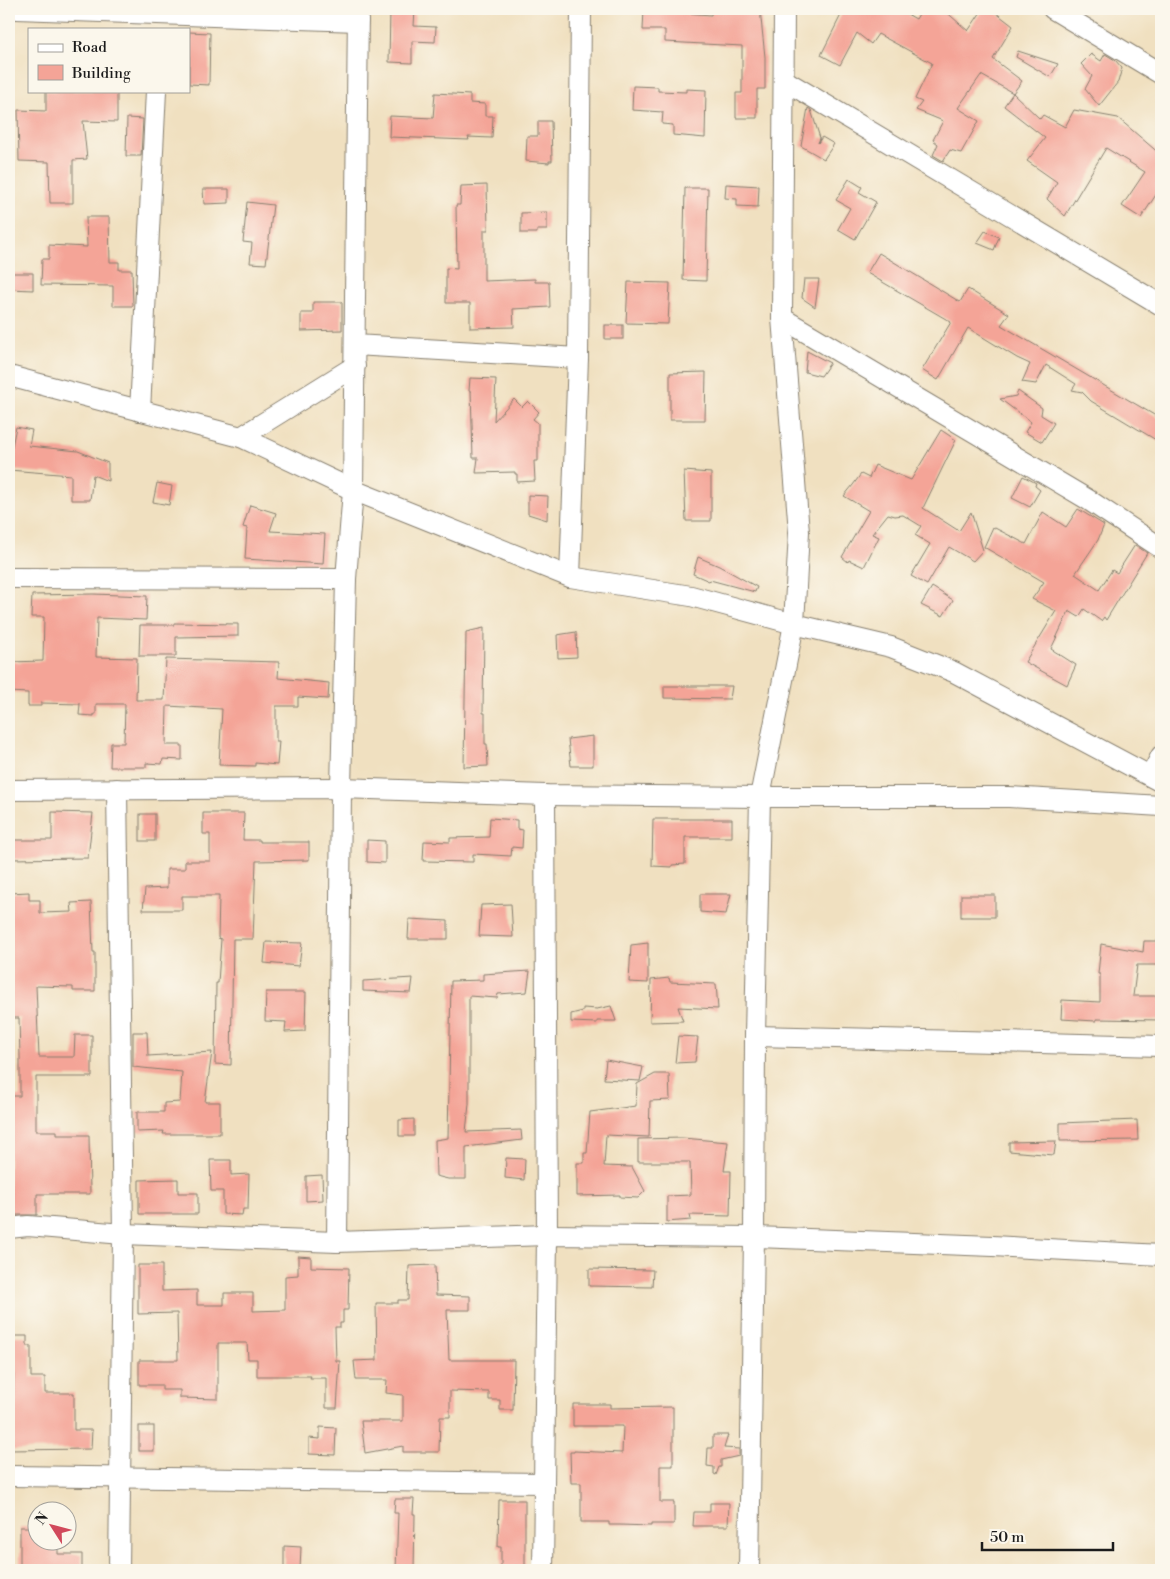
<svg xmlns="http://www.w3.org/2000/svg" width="1170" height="1579" font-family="'Libre Bodoni',serif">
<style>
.building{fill:#f4a497}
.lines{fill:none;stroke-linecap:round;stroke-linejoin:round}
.street-casing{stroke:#867e6e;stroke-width:22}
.street{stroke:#fff;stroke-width:20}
</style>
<rect width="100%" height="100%" fill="#fbf7ec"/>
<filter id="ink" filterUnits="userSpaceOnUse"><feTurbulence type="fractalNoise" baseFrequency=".02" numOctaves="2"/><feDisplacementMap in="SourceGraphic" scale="10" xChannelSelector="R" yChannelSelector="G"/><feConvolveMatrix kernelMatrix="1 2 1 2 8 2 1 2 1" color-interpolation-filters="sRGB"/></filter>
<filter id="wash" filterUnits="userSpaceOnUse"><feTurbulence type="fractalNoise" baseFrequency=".0096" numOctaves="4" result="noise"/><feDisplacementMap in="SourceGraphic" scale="20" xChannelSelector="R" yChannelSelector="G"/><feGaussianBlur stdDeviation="1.12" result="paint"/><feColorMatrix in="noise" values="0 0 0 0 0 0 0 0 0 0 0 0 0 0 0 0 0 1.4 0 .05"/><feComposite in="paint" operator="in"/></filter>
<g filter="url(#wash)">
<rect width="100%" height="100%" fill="#f0e0c0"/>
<g id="blocks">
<g class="building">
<polygon points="390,9 415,9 414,26 436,27 435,42 412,41 412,63 389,62"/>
<polygon points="644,9 686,9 686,13 711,15 712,9 760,9 765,57 765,89 757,89 757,118 736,118 736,93 742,93 742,46 665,42 665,30 643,30"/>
<polygon points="844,9 898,9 916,19 922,9 943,9 968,31 983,9 991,9 1013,26 993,59 1022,81 1013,93 981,75 958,108 979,121 961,153 950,150 943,161 933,155 938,144 933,140 943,121 916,110 922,102 915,99 932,63 878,34 871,44 857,33 840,65 821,55"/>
<polygon points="189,32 210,33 209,85 189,84"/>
<polygon points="1018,51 1058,64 1050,77 1016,57"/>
<polygon points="1091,54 1101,61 1105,54 1115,60 1122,68 1118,82 1099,106 1085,89 1092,76 1081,64"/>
<polygon points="633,86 658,87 658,91 686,92 686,89 706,90 705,138 673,135 673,125 662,124 663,112 632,110"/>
<polygon points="46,91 117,91 117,122 83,121 87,159 73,160 73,203 50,203 49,162 19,161 18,110 46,111"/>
<polygon points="435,93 470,95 470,103 485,104 485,116 493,116 492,138 468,137 469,140 389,137 390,116 433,118"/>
<polygon points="1013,93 1040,119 1043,115 1065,127 1074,110 1118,118 1161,155 1161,187 1141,218 1122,206 1145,172 1106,148 1065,216 1047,199 1057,182 1027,161 1045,138 1004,106"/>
<polygon points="808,108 811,110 820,138 818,143 822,137 834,144 824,159 801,146"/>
<polygon points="127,118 143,119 141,156 126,156"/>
<polygon points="538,121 551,121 552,161 549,161 549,163 526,161 527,136 538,136"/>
<polygon points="849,179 862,187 859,192 876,202 855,239 838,229 850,208 836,200"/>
<polygon points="726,184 759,186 758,207 737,206 737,199 725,198"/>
<polygon points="487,185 488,230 484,230 484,281 535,279 535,282 549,282 550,307 513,309 514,327 470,328 470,303 446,303 446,268 457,269 456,205 460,205 461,186"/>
<polygon points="685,188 708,188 706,281 683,280"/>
<polygon points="203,189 229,189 229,203 204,204"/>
<polygon points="247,202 273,205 266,264 250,263 252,243 243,242"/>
<polygon points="547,212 547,230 537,230 537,233 521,233 521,213"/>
<polygon points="86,217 109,217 110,262 119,262 119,270 132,270 133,306 113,306 113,286 41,285 42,259 49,259 49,245 87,247"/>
<polygon points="985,231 999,237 994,250 977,243"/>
<polygon points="879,253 960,302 968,289 1009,314 1001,325 1161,419 1161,443 1091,401 1082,392 1072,390 1076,384 1046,365 1036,384 1022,382 1030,364 1017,358 968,328 938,380 922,370 951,322 867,273"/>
<polygon points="9,273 33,273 33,290 9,289"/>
<polygon points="804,279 819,279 815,307 802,298"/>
<polygon points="628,282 670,283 668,324 626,323"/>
<polygon points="313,302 342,302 342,330 301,331 301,313 313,313"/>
<rect x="605" y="325" width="18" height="14"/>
<polygon points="807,351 830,363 821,376 805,372"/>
<polygon points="706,372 705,420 670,420 670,373"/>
<polygon points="470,378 496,379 494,421 514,399 522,407 528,401 539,412 533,419 538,423 538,461 534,461 535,481 517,482 517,474 515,474 515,472 476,473 478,458 473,458 471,391 469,391"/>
<polygon points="1018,391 1042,408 1041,415 1054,423 1042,442 1025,432 1031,422 1000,399 1016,396"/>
<polygon points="16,427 32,430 29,446 78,451 108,463 108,481 93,475 90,500 71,500 71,475 9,470 9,451 11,451"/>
<polygon points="941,430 956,440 923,508 959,531 971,512 983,550 973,561 949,547 927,585 911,576 930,544 915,535 921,526 903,515 895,516 888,514 872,534 879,537 864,567 849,560 848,562 842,557 869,511 844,496 853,485 861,474 869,478 875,465 911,480"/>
<polygon points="684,471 711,473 711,521 686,521"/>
<polygon points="1023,476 1036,483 1035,486 1040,490 1030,507 1012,498"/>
<polygon points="157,483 172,486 169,505 153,502"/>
<polygon points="528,495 548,496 547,520 528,514"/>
<polygon points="250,505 276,513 270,531 325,534 323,564 245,559 247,528 243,527"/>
<polygon points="1078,509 1104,525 1098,540 1075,574 1099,590 1112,570 1117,573 1135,545 1147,553 1106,620 1104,617 1101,621 1084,609 1079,617 1069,611 1051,649 1076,665 1067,685 1025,662 1056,611 1032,599 1044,582 984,547 993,527 1026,544 1043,512 1066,527"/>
<polygon points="698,557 719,566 757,587 755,592 710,580 709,581 693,574"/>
<polygon points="932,587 953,600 943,616 921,605"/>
<polygon points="93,594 147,596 146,620 97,618 96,657 137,658 136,700 164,700 166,659 279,662 278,678 329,683 328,699 298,697 298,706 276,706 276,741 279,741 277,765 255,763 255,766 219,765 222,709 167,706 166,745 182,745 182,760 163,759 162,764 146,763 146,767 110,767 111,743 124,743 125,704 96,704 96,714 94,714 94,716 79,715 80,704 41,703 41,706 28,706 28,693 9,692 9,662 43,661 44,617 31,617 32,595"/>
<polygon points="174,623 238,624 238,636 176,637 176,656 139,656 140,625 174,625"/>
<polygon points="484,628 483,713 485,713 485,744 487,744 488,766 464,767 466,632"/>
<polygon points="576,632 577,657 558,658 557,635"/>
<polygon points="664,686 732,686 730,699 664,698"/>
<polygon points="593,736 593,766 571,766 568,739"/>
<polygon points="52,812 93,813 88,858 9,859 9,840 52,840"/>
<polygon points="203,813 244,813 243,840 260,840 260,842 309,842 309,860 256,861 253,939 233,939 231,1065 215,1064 216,983 218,983 221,939 218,938 219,896 182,896 182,910 143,910 145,889 167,888 167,869 185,869 185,861 210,861 210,834 203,834"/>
<rect x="140" y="814" width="15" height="27"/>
<polygon points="490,818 517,820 517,829 523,830 522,848 512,847 511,856 473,854 473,862 423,861 424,841 450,842 450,838 489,837"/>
<polygon points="653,819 732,819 732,837 685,837 685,864 672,865 672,867 652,866"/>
<polygon points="367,840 385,841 385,863 367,862"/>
<polygon points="29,892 29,900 40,900 40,913 72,912 71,903 91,902 93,952 95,952 95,991 73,991 73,987 36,986 39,1057 74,1057 75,1035 92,1035 92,1077 36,1077 36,1131 57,1131 57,1135 89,1135 90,1194 37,1194 37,1215 9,1215 9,1096 20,1096 20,1057 19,1018 9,1018 9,893"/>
<polygon points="700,894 731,894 726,914 700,912"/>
<rect x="961" y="895" width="34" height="22"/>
<polygon points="511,904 513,937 479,936 481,905"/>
<polygon points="409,919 448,921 448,939 408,939"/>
<polygon points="1144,941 1161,941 1161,965 1137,965 1133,996 1161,996 1161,1020 1096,1019 1096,1021 1061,1019 1062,1000 1100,1002 1100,974 1098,974 1101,944 1143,952"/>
<polygon points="266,942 302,943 299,966 264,963"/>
<polygon points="648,943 648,983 629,982 631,945"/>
<polygon points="530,971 527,992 498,994 497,998 469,996 469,1104 466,1132 521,1130 522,1140 466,1147 466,1179 448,1179 436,1176 435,1140 448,1138 451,981 483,980 483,974"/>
<polygon points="413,978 411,993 363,991 363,981"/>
<polygon points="669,978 670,982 716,984 718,1009 678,1007 683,1021 650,1022 651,980"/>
<polygon points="266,992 306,992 305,1031 285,1032 286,1022 265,1021"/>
<polygon points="611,1006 616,1021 597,1021 597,1023 571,1022 571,1014 583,1011 583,1008 597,1009"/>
<polygon points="133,1032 147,1032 148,1056 212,1052 205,1102 220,1102 220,1134 163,1134 164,1131 137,1132 137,1112 164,1112 164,1103 180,1102 182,1072 133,1067"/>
<polygon points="678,1036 698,1037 695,1062 675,1063"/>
<polygon points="606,1060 643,1067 640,1081 604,1079"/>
<polygon points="655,1074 669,1074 670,1100 650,1101 649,1137 606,1135 604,1166 632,1167 645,1191 638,1198 620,1197 620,1195 577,1196 577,1163 584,1163 584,1153 587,1153 590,1112 636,1106 637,1084"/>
<polygon points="414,1119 414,1136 399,1136 399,1120"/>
<polygon points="1137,1120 1138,1140 1060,1141 1060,1123"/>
<polygon points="683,1138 728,1142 724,1171 731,1171 730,1216 690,1215 691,1220 667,1222 667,1196 691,1195 690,1162 638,1162 638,1139"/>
<polygon points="1056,1141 1054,1155 1009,1151 1009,1142"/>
<polygon points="506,1158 525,1159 524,1180 505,1178"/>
<polygon points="210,1160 231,1160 231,1175 249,1174 248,1209 243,1209 242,1215 223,1214 223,1191 211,1191"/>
<polygon points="322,1175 323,1200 306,1201 306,1176"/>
<polygon points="178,1179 178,1193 198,1193 198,1214 139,1214 139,1180"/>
<polygon points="298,1256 311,1257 311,1267 349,1268 348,1310 343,1310 343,1323 340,1323 340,1327 335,1327 336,1361 340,1361 337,1408 326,1408 326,1378 310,1378 311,1376 257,1376 257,1359 248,1359 247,1343 218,1343 218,1399 180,1398 180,1390 162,1390 162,1385 139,1385 139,1360 178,1360 177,1313 138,1314 138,1265 162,1265 162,1291 197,1290 197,1305 224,1305 224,1293 253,1293 253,1311 285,1310 285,1276 298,1275"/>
<polygon points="435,1265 436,1295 470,1296 470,1310 447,1310 449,1360 514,1360 513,1410 500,1410 500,1400 489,1400 489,1392 450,1391 450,1417 440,1417 439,1452 403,1452 403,1446 365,1453 361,1421 403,1421 403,1395 386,1393 387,1380 356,1380 354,1361 377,1360 376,1303 398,1303 398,1300 408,1300 409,1266"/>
<polygon points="589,1269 653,1270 652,1287 589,1286"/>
<polygon points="9,1336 27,1336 27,1346 31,1346 31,1377 45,1377 45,1393 74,1393 74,1430 92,1430 91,1449 9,1450 9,1432 13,1432 14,1359 9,1359"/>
<polygon points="573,1404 610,1404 610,1408 673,1407 673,1466 660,1466 660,1502 674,1502 674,1524 651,1524 651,1526 620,1525 609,1525 609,1522 581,1522 581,1483 571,1483 570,1452 574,1452 574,1451 622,1453 623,1426 573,1426"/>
<rect x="139" y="1426" width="15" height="25"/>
<polygon points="320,1427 336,1428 335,1455 309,1454 309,1438 320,1439"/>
<polygon points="713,1435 728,1435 724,1448 739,1449 739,1456 721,1460 721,1467 719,1467 716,1475 714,1474 714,1467 707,1466 708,1448 713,1448"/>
<polygon points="395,1499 414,1499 413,1514 415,1514 414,1570 396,1570 398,1513 394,1513"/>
<polygon points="499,1500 525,1500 525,1570 501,1570 501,1547 498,1547"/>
<polygon points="710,1503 729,1503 728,1526 693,1526 694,1512 710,1512"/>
<polygon points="20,1527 38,1527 38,1542 55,1542 56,1546 58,1546 58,1554 82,1554 82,1570 20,1570"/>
<polygon points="284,1546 301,1547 300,1570 284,1570"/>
</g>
</g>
</g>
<g filter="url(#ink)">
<use href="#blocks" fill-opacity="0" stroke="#867e6e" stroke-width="1"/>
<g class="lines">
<defs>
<g id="street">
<polyline points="17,9 358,21"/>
<polyline points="1053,9 1161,74"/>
<polyline points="784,80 1161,305"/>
<polyline points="782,318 1087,499 1161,548"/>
<polyline points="355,345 578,358"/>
<polyline points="9,376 241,437 353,490 570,577 691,596 794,624 891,647 954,672 1161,782"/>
<polyline points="140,411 156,91"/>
<polyline points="241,437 355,366"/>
<polyline points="570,577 578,358 581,9"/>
<polyline points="9,578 346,579"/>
<polyline points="1151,776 1161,756"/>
<polyline points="117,789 123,1234 119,1570"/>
<polyline points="9,790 341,788 545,795 760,797 1009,797 1161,806"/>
<polyline points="755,1036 1161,1046"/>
<polyline points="9,1228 28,1226 123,1234 337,1242 547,1235 754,1237 993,1246 1161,1255"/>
<polyline points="337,1242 341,788 346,579 353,490 358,9"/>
<polyline points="9,1476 544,1483"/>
<polyline points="543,1570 547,1235 545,795"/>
<polyline points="749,1570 754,1237 755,1036 760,797 794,624 799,532 782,318 784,9"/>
</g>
</defs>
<use href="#street" class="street-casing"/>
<use href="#street" class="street"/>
</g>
</g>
<rect width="1170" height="1579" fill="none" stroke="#fbf7ec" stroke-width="30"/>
<rect x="28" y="28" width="162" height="65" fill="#fbf7ec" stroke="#a29f99"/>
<rect x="38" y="44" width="25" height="8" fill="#ffffff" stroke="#a29f99"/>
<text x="72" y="52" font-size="15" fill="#1c1c1c">Road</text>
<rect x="38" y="65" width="25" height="15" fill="#f4a497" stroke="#a29f99"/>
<text x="72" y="78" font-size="15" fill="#1c1c1c">Building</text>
<g transform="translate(52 1526) rotate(306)"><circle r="24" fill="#fbf7ec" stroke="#a29f99"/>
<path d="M0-4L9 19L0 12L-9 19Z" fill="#d1495b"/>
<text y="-8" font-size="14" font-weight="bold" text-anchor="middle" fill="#1c1c1c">N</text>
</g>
<path d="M982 1542v8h131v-8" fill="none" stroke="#1c1c1c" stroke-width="2.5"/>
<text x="990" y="1542" font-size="15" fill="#1c1c1c" stroke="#fbf7ec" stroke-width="4" paint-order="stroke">50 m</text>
</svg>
